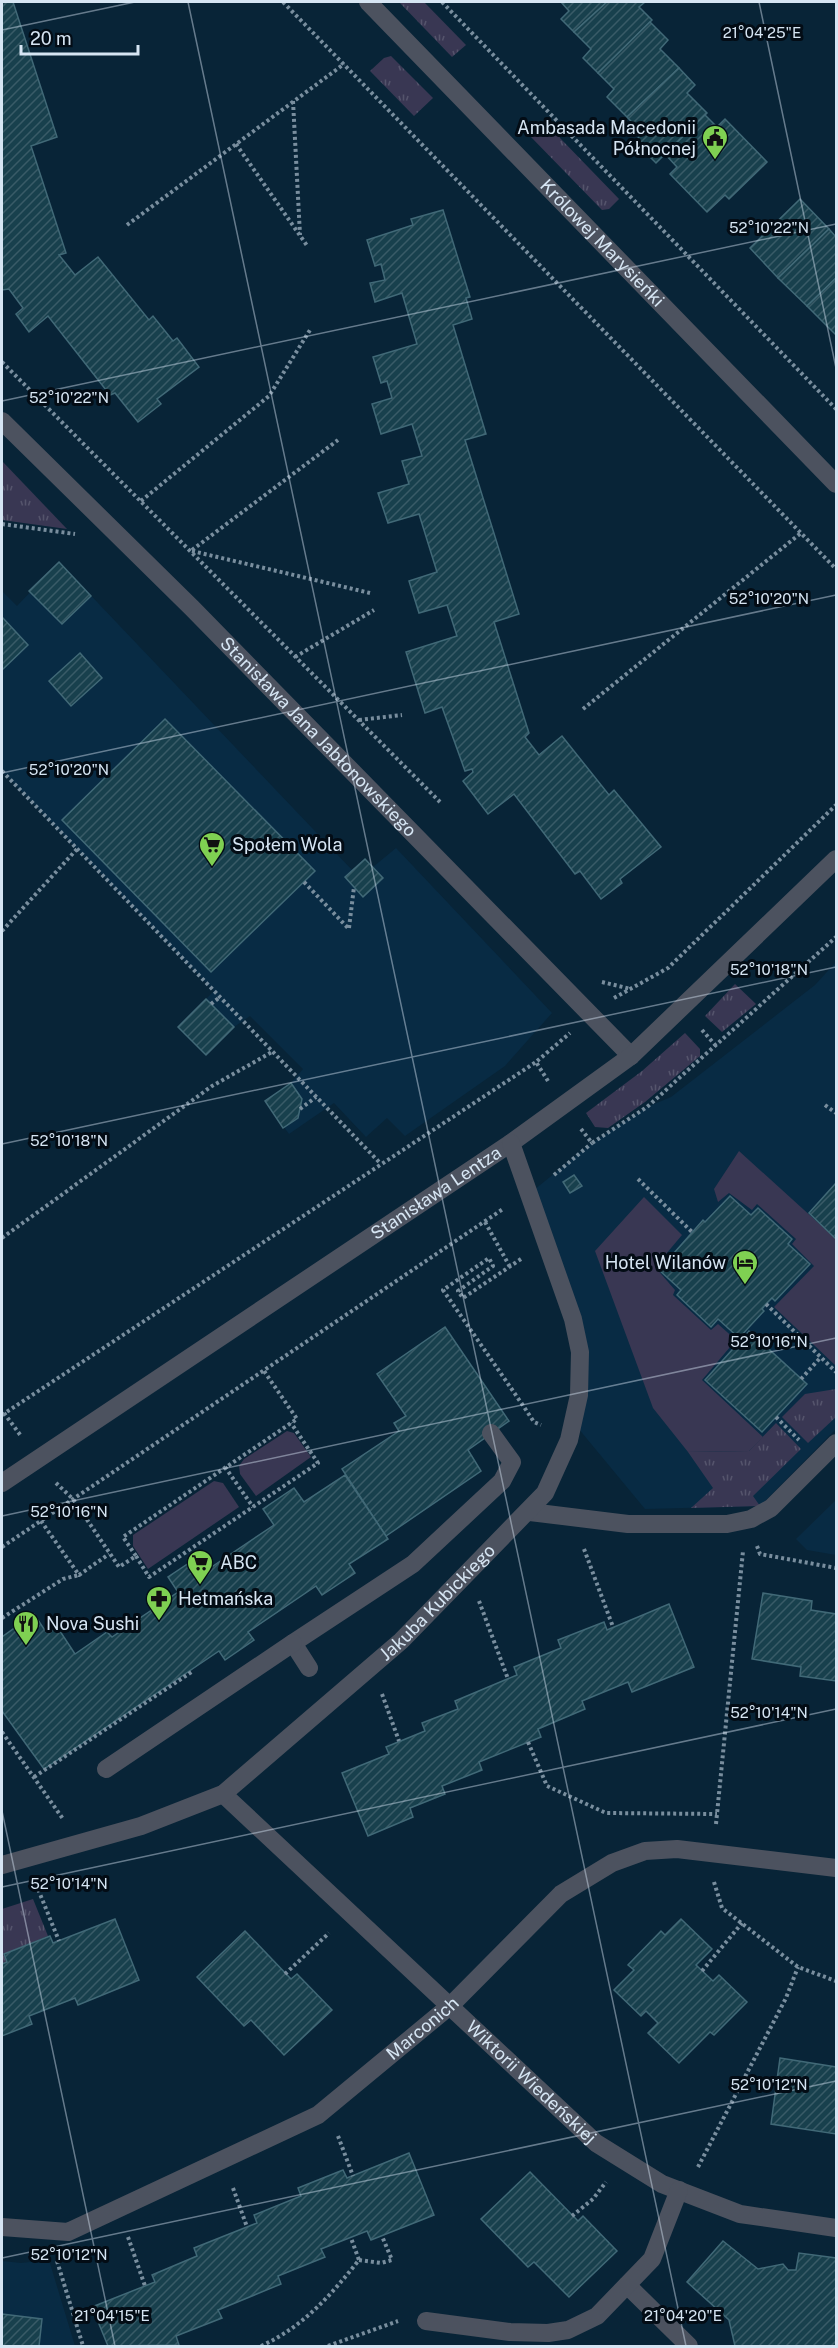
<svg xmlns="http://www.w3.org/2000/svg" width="838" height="2348" font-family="'Public Sans',sans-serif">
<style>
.built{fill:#082b44}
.grass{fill:url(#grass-tufts)}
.garden{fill:#393753}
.building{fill:url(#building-hatch);stroke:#416977;stroke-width:1.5}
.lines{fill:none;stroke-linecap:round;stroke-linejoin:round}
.path{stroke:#798e9e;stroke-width:4;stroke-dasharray:3 3;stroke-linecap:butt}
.minor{stroke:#4c525f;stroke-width:18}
.ticks{fill:none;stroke:#d6e5f3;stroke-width:1.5;stroke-opacity:0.45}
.labels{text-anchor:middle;stroke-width:6;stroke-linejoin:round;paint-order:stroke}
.poi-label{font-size:18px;fill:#d6e5f3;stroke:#030c15;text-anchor:start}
.street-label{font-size:18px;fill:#d6e5f3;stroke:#030c15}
.ticks-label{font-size:15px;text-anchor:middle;fill:#d6e5f3;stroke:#030c15;stroke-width:6;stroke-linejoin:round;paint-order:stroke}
</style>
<defs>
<pattern id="grass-tufts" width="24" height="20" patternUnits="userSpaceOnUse" patternTransform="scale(1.5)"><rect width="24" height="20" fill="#393753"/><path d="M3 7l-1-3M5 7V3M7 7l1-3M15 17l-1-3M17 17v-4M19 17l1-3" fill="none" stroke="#55546c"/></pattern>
<pattern id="building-hatch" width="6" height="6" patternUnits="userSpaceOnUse" patternTransform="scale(1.5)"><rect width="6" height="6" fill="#18404d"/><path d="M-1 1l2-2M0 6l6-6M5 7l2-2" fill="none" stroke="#395b67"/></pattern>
</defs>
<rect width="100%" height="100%" fill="#082437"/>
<g class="built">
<polygon points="59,562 352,870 365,859 373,867 396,848 552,1013 505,1066 405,1136 387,1118 366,1137 334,1103 289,1134 265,1101 291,1083 303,1069 250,1016 234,1027 206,1055 178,1027 214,991 2,771 2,591 17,606"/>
<polygon points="836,962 836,1429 760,1506 645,1509 573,1422 581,1378 529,1194 592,1143 647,1107 671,1097 815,985"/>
<polygon points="836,1500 836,1555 807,1550 796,1539"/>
<polygon points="49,2260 75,2346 2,2346 2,2261 21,2263"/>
</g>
<g class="grass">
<polygon points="399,2 424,2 466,45 452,57"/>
<polygon points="391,56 433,98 414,116 370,71 384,58"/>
<polygon points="549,120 555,126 560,138 619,199 609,209 602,210 531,137"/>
<polygon points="2,461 67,529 2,520"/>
<polygon points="735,984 756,1004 722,1032 705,1016"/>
<polygon points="685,1033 700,1049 700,1056 645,1102 608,1128 595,1127 586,1113 642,1071"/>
<polygon points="836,1389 836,1417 808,1443 782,1417 805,1394"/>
<polygon points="776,1423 801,1449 753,1496 760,1506 691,1508 713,1488 688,1452 749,1451"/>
<polygon points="33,1899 48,1936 4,1954 7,1962 2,1964 2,1909"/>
</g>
<g class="garden">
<polygon points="739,1151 836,1239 836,1366 774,1307 814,1266 792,1244 796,1239 757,1204 752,1210 729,1193 718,1202 714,1189"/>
<polygon points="644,1197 682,1235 655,1267 675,1290 673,1295 711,1330 718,1324 736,1340 702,1380 763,1437 749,1451 688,1452 653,1408 595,1251"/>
<polygon points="287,1431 294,1433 311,1457 256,1496 240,1474 239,1466 244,1459"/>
<polygon points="214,1481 223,1483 239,1507 148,1569 133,1546 133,1535"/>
</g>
<g class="building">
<polygon points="2,2 13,2 57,137 31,146 66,253 59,255 75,275 98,257 149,320 153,316 173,341 177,338 199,367 157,399 161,404 138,422 115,393 110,395 48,316 29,332 16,314 23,308 9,289 2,290"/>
<polygon points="561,2 607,2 574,32 561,19 569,11"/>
<polygon points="607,2 645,2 639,7 652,20 598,73 583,58 591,49 574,32"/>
<polygon points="650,22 668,40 660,49 679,68 627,117 607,97 614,89 598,73"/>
<polygon points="679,68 695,85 687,93 707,113 656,163 635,142 642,133 627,117"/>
<polygon points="705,115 717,127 725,119 767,162 729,199 725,195 707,212 670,174 677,167 665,154"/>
<polygon points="800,199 829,229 778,278 750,248"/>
<polygon points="443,210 470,297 466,298 472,319 453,325 486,434 465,440 519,614 494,622 529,733 525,737 539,755 562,736 609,795 614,790 661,847 620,879 622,883 601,899 580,871 575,874 514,794 488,814 463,781 473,772 472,769 465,771 442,707 425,713 406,652 457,636 447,605 419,613 409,581 437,572 419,514 388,523 378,493 409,484 402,461 422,456 412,424 381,434 372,404 392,398 387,381 381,383 373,357 417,344 402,293 375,302 370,283 385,280 381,264 375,266 367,240 413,225 411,219"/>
<polygon points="829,229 836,237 836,278 807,306 778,278"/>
<polygon points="836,278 836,335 807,306"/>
<polygon points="59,562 91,596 62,624 29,591"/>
<polygon points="2,617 28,645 2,670"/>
<polygon points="80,653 102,678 71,706 49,681"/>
<polygon points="165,719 315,871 211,972 62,820"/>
<polygon points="365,859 383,878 363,897 345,877"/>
<polygon points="206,999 234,1027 206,1055 178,1027"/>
<polygon points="291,1083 302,1099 298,1118 283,1128 265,1101"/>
<polygon points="574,1175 582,1186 570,1193 563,1182"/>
<polygon points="836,1183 836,1239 809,1213"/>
<polygon points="730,1196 751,1215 758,1208 792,1239 788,1244 810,1264 775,1301 772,1298 766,1304 762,1309 764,1311 739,1338 718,1319 711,1327 677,1295 681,1290 659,1270 703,1220 705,1222"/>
<polygon points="445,1327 509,1421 468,1450 481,1471 386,1536 342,1469 399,1431 394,1423 406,1416 377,1374"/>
<polygon points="749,1331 807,1384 762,1432 705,1380"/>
<polygon points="345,1475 388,1539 349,1564 355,1573 322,1595 316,1586 248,1632 254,1640 225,1660 219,1651 44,1769 2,1711 2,1637 34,1614 46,1632 56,1625 75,1654 107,1632 112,1637 178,1592 168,1577 201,1555 210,1568 274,1525 263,1509 294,1488 304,1502"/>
<polygon points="763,1593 812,1601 811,1610 836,1614 836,1681 800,1676 801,1667 752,1659"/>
<polygon points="669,1604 694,1667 632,1692 628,1682 582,1701 585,1709 538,1729 541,1737 479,1762 482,1770 442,1786 445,1794 410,1808 413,1817 368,1836 342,1773 389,1754 386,1747 425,1731 422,1723 458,1709 455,1701 517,1675 514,1667 561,1648 558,1640 604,1622 607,1630"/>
<polygon points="115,1919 139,1980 78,2005 75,1998 29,2016 32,2024 2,2036 2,1964 7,1962 4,1954 50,1936 53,1943"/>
<polygon points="681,1919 712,1949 696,1965 713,1981 719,1975 747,2002 714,2035 710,2032 679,2063 648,2033 658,2023 646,2011 641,2016 614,1990 634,1970 628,1965 661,1931 665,1935"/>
<polygon points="245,1931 291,1979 297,1974 332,2010 284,2055 251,2020 244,2026 197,1977"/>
<polygon points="780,2058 836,2067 836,2134 771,2124"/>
<polygon points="409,2153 434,2215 371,2240 367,2231 321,2249 325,2257 278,2276 281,2284 218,2310 222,2318 176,2336 179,2345 108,2346 92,2307 155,2282 152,2275 197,2256 194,2248 257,2223 254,2215 301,2196 298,2188 343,2170 347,2178"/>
<polygon points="530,2172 578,2221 583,2216 617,2251 569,2297 534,2262 528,2267 481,2219"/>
<polygon points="723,2241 758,2269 783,2264 788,2270 796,2270 799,2253 836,2258 836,2346 735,2346 729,2320 687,2282"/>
<polygon points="2,2314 42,2319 39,2346 2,2346"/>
</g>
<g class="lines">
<g class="path">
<polyline points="283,2 836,569"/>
<polyline points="442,2 836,409"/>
<polyline points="293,101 300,235"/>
<polyline points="236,144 308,247"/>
<polyline points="127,225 344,64"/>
<polyline points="2,362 440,802"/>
<polyline points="141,501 269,396 310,330"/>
<polyline points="2,524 75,534"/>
<polyline points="192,550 338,440"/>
<polyline points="192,551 370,593"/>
<polyline points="295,657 374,610"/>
<polyline points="583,709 801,533"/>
<polyline points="359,720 402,715"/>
<polyline points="2,771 381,1164"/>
<polyline points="304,882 348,928"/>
<polyline points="349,928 354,887"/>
<polyline points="2,931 77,849"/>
<polyline points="602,982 631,989"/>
<polyline points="614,998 668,968 836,805"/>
<polyline points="211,1004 220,997"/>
<polyline points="702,1030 717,1047"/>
<polyline points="548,1081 536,1062 570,1033"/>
<polyline points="825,1105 836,1113"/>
<polyline points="300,1109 316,1097"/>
<polyline points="581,1129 592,1143 647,1107 836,937"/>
<polyline points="554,1175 592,1143"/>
<polyline points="638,1179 692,1232"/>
<polyline points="485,1222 510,1267"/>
<polyline points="2,1238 212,1086 272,1052"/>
<polyline points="521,1259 463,1298 458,1291 493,1266 489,1258 443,1290 522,1404 534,1422 541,1425"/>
<polyline points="766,1304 836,1372"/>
<polyline points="801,1379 821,1357"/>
<polyline points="4,1413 21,1436"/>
<polyline points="2,1415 536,1062"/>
<polyline points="776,1417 799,1440"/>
<polyline points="225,1467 253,1507"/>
<polyline points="56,1483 73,1499 119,1567 136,1556 123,1537 297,1419 264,1371"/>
<polyline points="41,1521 79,1575 109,1554"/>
<polyline points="757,1546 760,1554 836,1568"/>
<polyline points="2,1547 503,1209"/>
<polyline points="584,1549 613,1627"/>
<polyline points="136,1556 149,1577 318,1463 291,1423"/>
<polyline points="479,1601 508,1679"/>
<polyline points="2,1618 63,1579 79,1575"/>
<polyline points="382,1694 399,1741"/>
<polyline points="2,1732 63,1819"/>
<polyline points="528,1742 547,1786 606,1813 717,1814"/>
<polyline points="34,1777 193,1671"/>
<polyline points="716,1824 743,1551"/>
<polyline points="714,1882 722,1908 798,1967 836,1981"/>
<polyline points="36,1884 59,1941"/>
<polyline points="702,1971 742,1923"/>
<polyline points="285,1974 329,1933"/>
<polyline points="338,2136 353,2176"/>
<polyline points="698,2167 786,1998 798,1967"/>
<polyline points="233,2188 247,2227"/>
<polyline points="572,2216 593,2199 606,2182"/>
<polyline points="128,2237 145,2286"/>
<polyline points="359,2260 381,2263 392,2260 382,2236"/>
<polyline points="57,2261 83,2346"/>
<path d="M 261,2346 C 303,2327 331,2295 359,2260 L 351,2238"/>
<polyline points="328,2346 398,2321"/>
</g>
<g class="minor">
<path id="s1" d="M 368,2 L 836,484"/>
<path id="s2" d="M 2,421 L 192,608 L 631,1056"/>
<path id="s3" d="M 2,1483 L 511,1143 L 631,1056 L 836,859"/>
<polyline points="530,1512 628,1524 727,1524 751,1519 771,1508 836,1443"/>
<polyline points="309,1668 293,1643 413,1564 502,1481 512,1462 491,1433"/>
<polyline points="106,1769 293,1643"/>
<path id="s4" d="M 223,1794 L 596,2143 L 662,2184 L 740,2214 L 836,2228"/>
<path id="s5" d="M 2,1865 L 141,1826 L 223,1794 L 401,1641 L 545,1493 L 569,1440 L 579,1395 L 580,1352 L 573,1319 L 511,1143"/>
<path id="s6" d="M 2,2227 L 68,2232 L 318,2115 L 451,2005 L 561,1894 L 612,1863 L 645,1851 L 677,1849 L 836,1868"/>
<polyline points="627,2285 689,2346"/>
<polyline points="426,2321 510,2332 548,2333 568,2330 597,2316 652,2259 679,2190"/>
</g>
</g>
<path class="ticks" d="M 188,2 L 686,2346M 759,2 L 836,368M 2,30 L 135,2M 2,401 L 836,224M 2,773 L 836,595M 2,1144 L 836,967M 2,1516 L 836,1338M 2,1811 L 115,2346M 2,1887 L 836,1709M 2,2258 L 836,2081"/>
<defs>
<symbol id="civic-pin" viewBox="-11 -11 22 30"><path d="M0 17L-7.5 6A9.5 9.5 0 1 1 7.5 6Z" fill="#7fd052" stroke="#030c15"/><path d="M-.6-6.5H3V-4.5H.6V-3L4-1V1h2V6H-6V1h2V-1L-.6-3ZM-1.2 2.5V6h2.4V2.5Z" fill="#111"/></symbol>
<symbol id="supermarket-pin" viewBox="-11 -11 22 30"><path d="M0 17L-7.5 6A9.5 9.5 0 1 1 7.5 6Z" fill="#7fd052" stroke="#030c15"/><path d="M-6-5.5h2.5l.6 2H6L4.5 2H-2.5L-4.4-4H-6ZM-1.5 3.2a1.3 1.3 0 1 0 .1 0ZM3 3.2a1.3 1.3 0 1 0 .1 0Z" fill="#111"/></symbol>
<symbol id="hotel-pin" viewBox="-11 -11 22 30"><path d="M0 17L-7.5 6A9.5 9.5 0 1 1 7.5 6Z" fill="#7fd052" stroke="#030c15"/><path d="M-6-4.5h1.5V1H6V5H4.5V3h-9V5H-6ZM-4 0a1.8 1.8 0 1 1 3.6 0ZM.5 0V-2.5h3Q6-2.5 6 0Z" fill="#111"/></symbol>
<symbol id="pharmacy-pin" viewBox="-11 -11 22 30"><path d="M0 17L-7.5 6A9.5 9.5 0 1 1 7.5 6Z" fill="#7fd052" stroke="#030c15"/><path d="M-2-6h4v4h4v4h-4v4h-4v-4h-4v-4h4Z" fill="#111"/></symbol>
<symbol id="restaurant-pin" viewBox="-11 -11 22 30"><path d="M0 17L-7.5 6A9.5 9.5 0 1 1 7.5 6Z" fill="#7fd052" stroke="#030c15"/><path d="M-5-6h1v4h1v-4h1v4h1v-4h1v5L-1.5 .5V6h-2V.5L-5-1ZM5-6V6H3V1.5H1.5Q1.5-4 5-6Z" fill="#111"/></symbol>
</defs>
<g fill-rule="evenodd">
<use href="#civic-pin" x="700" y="123" width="30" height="40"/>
<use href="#supermarket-pin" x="197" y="830" width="30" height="40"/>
<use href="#hotel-pin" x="730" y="1248" width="30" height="40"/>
<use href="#supermarket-pin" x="185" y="1548" width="30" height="40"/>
<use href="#pharmacy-pin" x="144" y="1584" width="30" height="40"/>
<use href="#restaurant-pin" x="11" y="1609" width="30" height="40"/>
</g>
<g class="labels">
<g class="poi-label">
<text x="696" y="134" text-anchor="end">Ambasada Macedonii<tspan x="696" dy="21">Północnej</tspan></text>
<text x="232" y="851">Społem Wola</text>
<text x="726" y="1269" text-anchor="end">Hotel Wilanów</text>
<text x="220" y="1569">ABC</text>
<text x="178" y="1605">Hetmańska</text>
<text x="46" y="1630">Nova Sushi</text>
</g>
<g class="street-label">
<text dy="6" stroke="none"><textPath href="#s1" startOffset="336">Królowej Marysieńki</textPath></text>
<text dy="6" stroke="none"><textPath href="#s2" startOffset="447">Stanisława Jana Jabłonowskiego</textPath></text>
<text dy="6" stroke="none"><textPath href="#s3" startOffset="522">Stanisława Lentza</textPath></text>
<text dy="6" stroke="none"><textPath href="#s5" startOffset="520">Jakuba Kubickiego</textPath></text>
<text dy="6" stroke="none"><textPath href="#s6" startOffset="478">Marconich</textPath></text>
<text dy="6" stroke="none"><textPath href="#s4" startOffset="422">Wiktorii Wiedeńskiej</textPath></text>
</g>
</g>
<g class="ticks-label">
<text x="762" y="38">21°04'25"E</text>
<text x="769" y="233">52°10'22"N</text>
<text x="69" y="403">52°10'22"N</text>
<text x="769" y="604">52°10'20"N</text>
<text x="69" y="775">52°10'20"N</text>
<text x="769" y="975">52°10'18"N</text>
<text x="69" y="1146">52°10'18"N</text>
<text x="769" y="1347">52°10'16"N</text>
<text x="69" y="1517">52°10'16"N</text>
<text x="769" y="1718">52°10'14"N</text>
<text x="69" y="1889">52°10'14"N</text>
<text x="769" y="2090">52°10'12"N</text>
<text x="69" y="2260">52°10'12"N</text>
<text x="112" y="2321">21°04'15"E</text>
<text x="683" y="2321">21°04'20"E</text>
</g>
<rect width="838" height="2348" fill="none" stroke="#d6e5f3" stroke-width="6"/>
<path d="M21 45v9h117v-9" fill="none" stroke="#d6e5f3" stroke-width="3"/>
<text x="30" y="45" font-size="18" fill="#d6e5f3" stroke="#030c15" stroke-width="4.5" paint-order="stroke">20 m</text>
</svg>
